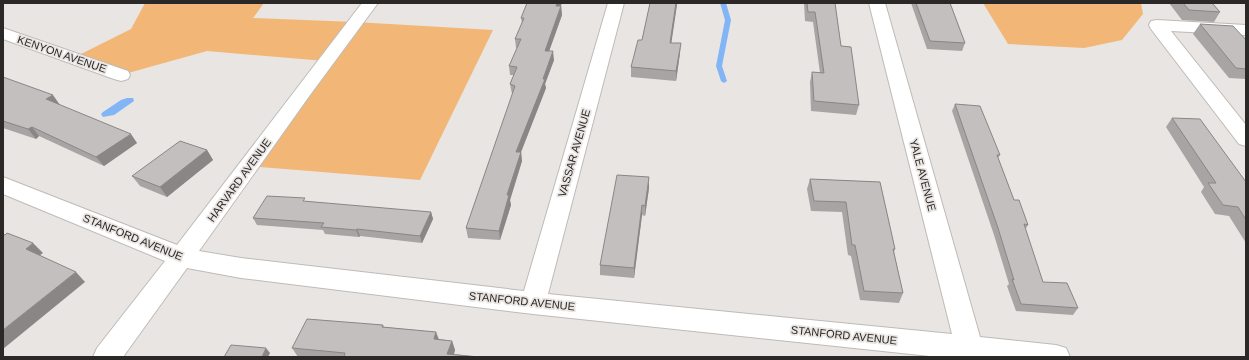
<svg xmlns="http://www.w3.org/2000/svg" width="1249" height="360" font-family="Arial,sans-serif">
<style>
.green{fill:#f2b776}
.water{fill:#82b5f6}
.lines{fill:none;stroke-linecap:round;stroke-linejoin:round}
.stream{fill:#82b5f6;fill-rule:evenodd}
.minor-casing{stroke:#bebbb7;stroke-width:2}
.minor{fill:#fff;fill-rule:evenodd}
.wall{fill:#a9a4a4}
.shaded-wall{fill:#898686}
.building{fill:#c4bfbf;stroke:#898686}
.labels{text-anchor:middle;stroke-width:3.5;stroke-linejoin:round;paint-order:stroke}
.street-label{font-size:11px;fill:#2a2927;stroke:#e9e5e2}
</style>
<rect width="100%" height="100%" fill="#e9e5e2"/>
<g class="green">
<polygon points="145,3 264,3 253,18 355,22 493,30 420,180 249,166 325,61 207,51 121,75 73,58 131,29"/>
<polygon points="983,3 1141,3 1143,14 1122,40 1084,48 1008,44"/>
</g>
<polygon class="water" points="127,98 133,98 134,101 114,115 103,117 101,114 103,112 121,100"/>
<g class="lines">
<polygon class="stream" points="720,3 726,3 731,20 722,66 727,81 724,83 721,81 716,66 725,20"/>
<defs>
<g id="minor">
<polygon points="362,3 378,3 310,95 199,251 241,258 524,291 608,3 624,3 548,294 952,334 869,3 885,3 980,337 1056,345 1066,348 1070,357 939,357 533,314 241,278 187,268 123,357 93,357 97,348 165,261 3,194 3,177 177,245"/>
<polygon points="1157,20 1246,25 1246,35 1171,31 1246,125 1246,146 1239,144 1151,29 1149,25 1151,21"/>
<polygon points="3,28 128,71 130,75 128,79 121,81 114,79 3,39"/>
</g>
</defs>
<use href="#minor" class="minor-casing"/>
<use href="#minor" class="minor"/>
</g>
<g class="wall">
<polygon points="527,3 562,3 560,6 561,6 562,15 549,51 554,60 545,84 546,88 521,152 522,161 510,200 511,205 500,240 468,238 466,228 513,94 512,94 510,84 514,75 510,75 509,66 517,48 516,48 515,39 522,23 521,18"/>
<polygon points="650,3 677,3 671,43 680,53 676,81 631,77 631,67 642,40"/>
<polygon points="804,3 835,3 841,46 859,105 856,115 811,111 810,82 812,72 820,73 813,22 805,21"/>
<polygon points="911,3 950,3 965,43 962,51 927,49"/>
<polygon points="1169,3 1212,3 1220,12 1214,22 1182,20"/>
<polygon points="1200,24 1246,40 1246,79 1229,78 1193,34"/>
<polygon points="3,77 60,105 137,143 104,166 39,136 36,139 3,128"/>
<polygon points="955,104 1000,155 998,158 1014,200 1028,225 1025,230 1043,282 1078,308 1073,315 1016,311 1007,286 1009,284 994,235 952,111"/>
<polygon points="1172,118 1246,182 1246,243 1229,216 1215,214 1201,192 1204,187 1166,127"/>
<polygon points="207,150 213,160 167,197 140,186 132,176"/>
<polygon points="810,179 880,182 895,249 894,252 903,293 899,303 860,300 851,256 848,255 842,212 811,211 807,189"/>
<polygon points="649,188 645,216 642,215 634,278 600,275 600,265"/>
<polygon points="306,202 431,212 433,219 422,243 360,236 359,237 325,234 323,230 257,225 253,218"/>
<polygon points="383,325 384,327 436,332 439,339 452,341 455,350 454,354 479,357 298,357 292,348"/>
</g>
<g class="shaded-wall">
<polygon points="557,3 562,3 557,15 556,6"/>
<polygon points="676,3 677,3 677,5 670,52 670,43"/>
<polygon points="561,6 562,15 546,60 545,51"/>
<polygon points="681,43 680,53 676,81 676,71"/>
<polygon points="553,51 554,60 545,84 546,88 521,152 522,161 510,200 511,205 500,240 499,231 507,195 516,152"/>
<polygon points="53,95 60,105 46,99"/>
<polygon points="32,127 39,136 36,139 28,129"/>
<polygon points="131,134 137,143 104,166 96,157"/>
<polygon points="207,150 213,160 167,197 160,187"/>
<polygon points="649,177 649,188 645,216 645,206"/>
<polygon points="642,205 642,215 634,278 634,268"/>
<polygon points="431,212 433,219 422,243 420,236"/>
<polygon points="357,229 360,236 359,237 356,230"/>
<polygon points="33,243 43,253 35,259 26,249"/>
<polygon points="76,272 85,282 3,349 3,330"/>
<polygon points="436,332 439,342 434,339"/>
<polygon points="452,341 455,350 453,357 447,354"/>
<polygon points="266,348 270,353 268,357 262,357"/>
</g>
<g class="building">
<polygon points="527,3 557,3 556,6 561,6 545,51 553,51 543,79 545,79 516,152 521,152 507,195 509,195 499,231 466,228 515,86 510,84 517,67 509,66 521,39 515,39 524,18 521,18"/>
<polygon points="650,3 676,3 670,43 681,43 676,71 631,67 638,40 642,40"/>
<polygon points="807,3 835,3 841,46 851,47 859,105 814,101 812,72 824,73 815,12 808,12"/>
<polygon points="916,3 950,3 965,43 930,41"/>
<polygon points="1183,3 1212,3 1220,12 1189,10"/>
<polygon points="1200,24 1233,26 1246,40 1246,69 1236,68"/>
<polygon points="3,77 53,95 46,99 131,134 96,157 32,127 28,129 3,121"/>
<polygon points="955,104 980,106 1000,155 997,155 1014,200 1019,200 1028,225 1024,224 1043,282 1067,283 1078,308 1021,304 1012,279 1014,280 998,228"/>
<polygon points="1172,118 1200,119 1246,182 1246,220 1238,207 1223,205 1208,183 1216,183"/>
<polygon points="180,141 207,150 160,187 132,176"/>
<polygon points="617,175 649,177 645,206 642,205 634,268 600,265"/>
<polygon points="810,179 880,182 895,249 893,249 903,293 864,291 855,245 852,245 846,202 814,201"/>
<polygon points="267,196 305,198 303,201 431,212 420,236 357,229 356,230 321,227 324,223 253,218"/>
<polygon points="7,233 33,243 26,249 76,272 3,330 3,234 5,235"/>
<polygon points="307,319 383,325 382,327 436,332 434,339 452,341 447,354 479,357 344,357 345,353 292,348"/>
<polygon points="231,345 266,348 262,357 224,357"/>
</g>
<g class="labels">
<g class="street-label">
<text transform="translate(62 54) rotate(19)" y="4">KENYON AVENUE</text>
<text transform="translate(574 153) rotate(-74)" y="4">VASSAR AVENUE</text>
<text transform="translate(923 175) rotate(75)" y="4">YALE AVENUE</text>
<text transform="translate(239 180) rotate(-54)" y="4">HARVARD AVENUE</text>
<text transform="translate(133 237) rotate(22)" y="4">STANFORD AVENUE</text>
<text transform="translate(522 301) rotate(6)" y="4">STANFORD AVENUE</text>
<text transform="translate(844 335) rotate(6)" y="4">STANFORD AVENUE</text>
</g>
</g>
<rect width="1249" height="360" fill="none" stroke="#2a2927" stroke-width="8"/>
</svg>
